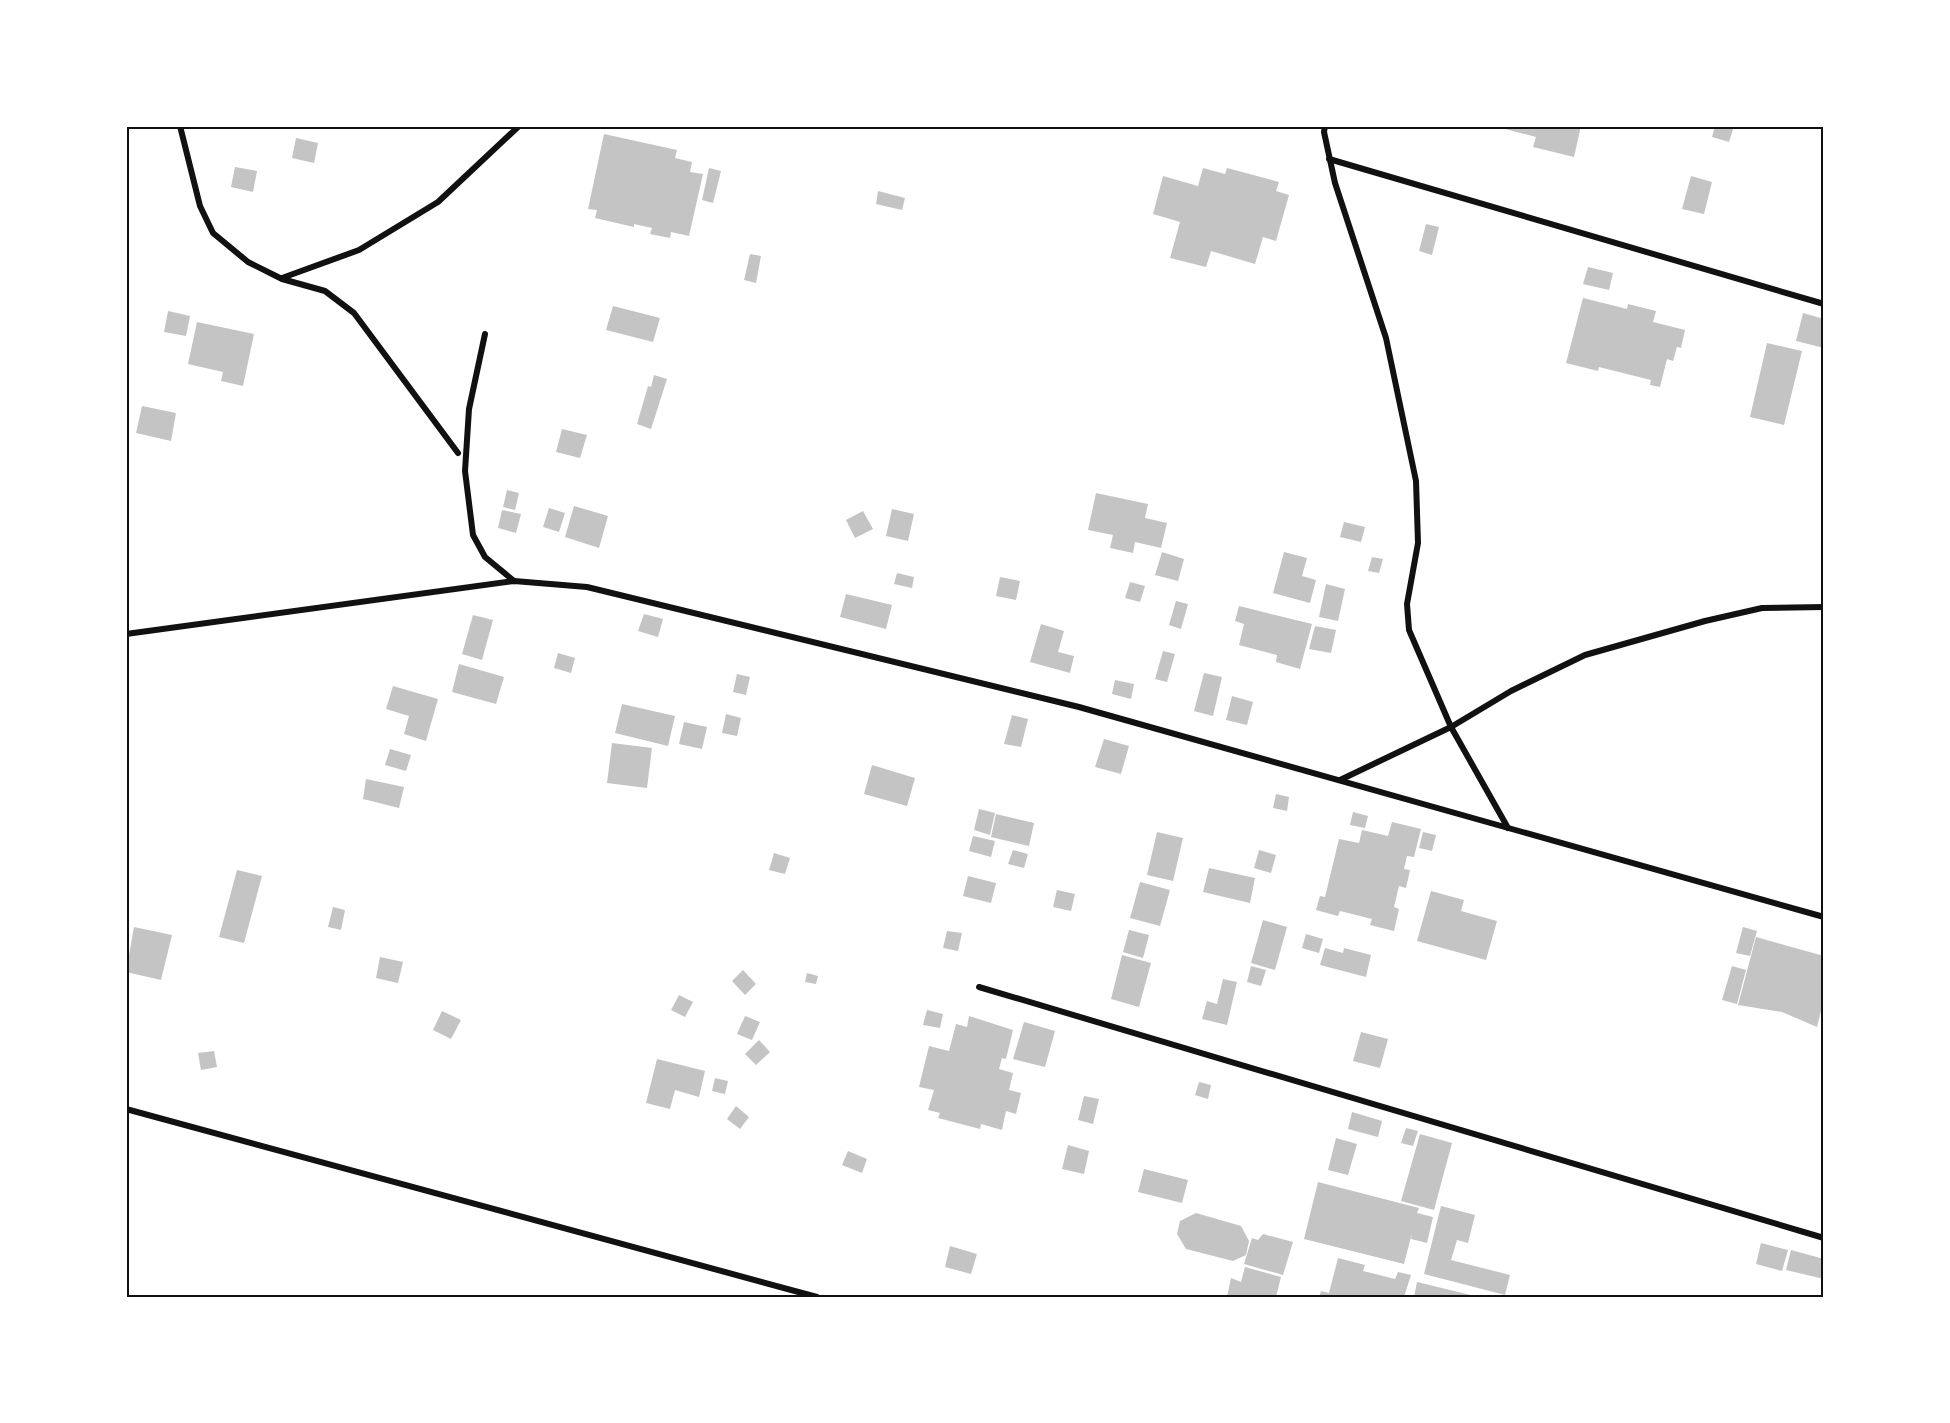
<svg xmlns="http://www.w3.org/2000/svg" width="1950" height="1423" font-family="'Source Sans 3',sans-serif">
<style>
.building{fill:#c4c4c4}
.lines{fill:none;stroke-linecap:round;stroke-linejoin:round}
.minor{stroke:#111;stroke-width:6}
.neatline{fill:none;stroke:#111;stroke-width:2}
</style>
<rect width="100%" height="100%" fill="#fff"/>
<g class="building">
<polygon points="1494,126 1581,126 1574,157 1533,147 1536,137"/>
<polygon points="1715,126 1734,126 1729,142 1712,137"/>
<polygon points="604,134 677,150 675,158 692,162 690,172 703,174 689,236 671,232 670,238 650,234 652,228 634,224 634,227 595,218 597,210 588,209"/>
<polygon points="296,138 318,143 314,163 292,158"/>
<polygon points="235,167 257,171 253,192 231,187"/>
<polygon points="709,168 721,171 713,203 702,200"/>
<polygon points="1203,168 1225,174 1227,168 1279,182 1276,191 1289,195 1276,241 1263,237 1255,264 1211,251 1206,267 1170,258 1180,222 1153,214 1163,176 1198,186"/>
<polygon points="1691,176 1712,182 1704,214 1682,209"/>
<polygon points="878,191 905,198 902,210 876,204"/>
<polygon points="1426,224 1439,227 1432,255 1419,251"/>
<polygon points="750,254 761,256 756,283 744,280"/>
<polygon points="1588,267 1613,273 1609,290 1583,284"/>
<polygon points="1583,298 1627,309 1628,304 1656,311 1653,322 1685,330 1681,348 1677,347 1673,361 1667,359 1660,387 1650,385 1651,380 1599,367 1598,371 1566,363"/>
<polygon points="613,306 660,318 653,342 606,330"/>
<polygon points="168,311 190,316 186,336 164,332"/>
<polygon points="1803,313 1824,319 1824,348 1796,341"/>
<polygon points="197,322 254,334 243,386 221,381 223,372 188,364"/>
<polygon points="1767,343 1802,351 1784,425 1750,417"/>
<polygon points="654,375 667,379 651,429 637,424 648,386 651,387"/>
<polygon points="142,406 176,413 171,441 136,433"/>
<polygon points="562,429 587,435 580,458 556,452"/>
<polygon points="507,490 519,493 515,510 503,507"/>
<polygon points="1096,493 1148,504 1145,518 1167,523 1161,548 1135,542 1133,553 1110,548 1113,535 1088,530"/>
<polygon points="574,506 608,516 599,548 565,537"/>
<polygon points="549,508 565,513 559,532 543,527"/>
<polygon points="892,509 914,514 908,541 886,536"/>
<polygon points="502,510 521,514 516,533 498,528"/>
<polygon points="863,511 873,529 855,538 846,520"/>
<polygon points="1344,522 1365,527 1361,542 1340,537"/>
<polygon points="1162,552 1184,559 1178,581 1155,575"/>
<polygon points="1284,552 1307,558 1302,576 1316,580 1310,603 1273,593"/>
<polygon points="1372,557 1383,559 1379,573 1368,571"/>
<polygon points="897,573 914,577 912,588 894,584"/>
<polygon points="1000,577 1020,581 1016,600 996,596"/>
<polygon points="1130,582 1145,586 1140,602 1125,598"/>
<polygon points="1326,584 1345,589 1338,621 1319,617"/>
<polygon points="846,594 892,605 886,629 840,617"/>
<polygon points="1176,601 1188,604 1181,629 1169,625"/>
<polygon points="1239,606 1312,624 1300,669 1276,662 1277,655 1239,645 1244,624 1235,621"/>
<polygon points="644,614 663,619 658,637 638,631"/>
<polygon points="473,615 493,620 482,660 462,654"/>
<polygon points="1041,624 1064,631 1058,652 1074,656 1070,673 1030,662"/>
<polygon points="1315,626 1336,630 1331,653 1309,649"/>
<polygon points="1163,651 1175,654 1167,682 1155,679"/>
<polygon points="558,653 575,658 571,673 554,668"/>
<polygon points="459,664 504,677 496,704 452,692"/>
<polygon points="1204,673 1222,677 1213,716 1194,711"/>
<polygon points="737,674 750,677 746,695 733,692"/>
<polygon points="1115,680 1134,684 1131,699 1112,694"/>
<polygon points="393,686 438,699 426,741 404,734 409,716 386,709"/>
<polygon points="1232,696 1253,702 1247,725 1226,720"/>
<polygon points="622,704 675,716 668,746 615,733"/>
<polygon points="726,714 741,718 737,736 722,733"/>
<polygon points="1012,715 1028,719 1021,747 1004,744"/>
<polygon points="684,722 707,727 702,749 679,744"/>
<polygon points="1104,739 1129,746 1121,774 1095,767"/>
<polygon points="612,743 652,748 647,788 607,783"/>
<polygon points="390,749 411,755 406,771 385,765"/>
<polygon points="872,765 915,778 907,806 864,794"/>
<polygon points="366,779 404,787 399,808 363,799"/>
<polygon points="1276,794 1289,797 1287,811 1273,808"/>
<polygon points="979,809 995,813 990,835 974,830"/>
<polygon points="1353,812 1368,816 1365,828 1350,825"/>
<polygon points="996,814 1034,823 1029,846 991,837"/>
<polygon points="1392,822 1421,829 1414,857 1407,856 1404,869 1410,870 1406,888 1399,886 1394,907 1399,909 1394,931 1370,925 1372,919 1340,911 1338,916 1316,910 1320,896 1325,897 1339,839 1359,843 1362,830 1388,836"/>
<polygon points="1157,832 1183,838 1173,881 1147,875"/>
<polygon points="1423,832 1436,835 1432,851 1419,848"/>
<polygon points="973,836 995,841 991,857 969,851"/>
<polygon points="1013,850 1028,854 1024,868 1008,864"/>
<polygon points="1259,850 1276,855 1271,873 1254,868"/>
<polygon points="774,853 790,858 785,874 769,870"/>
<polygon points="1209,868 1255,878 1250,903 1203,892"/>
<polygon points="237,870 262,876 244,943 219,937"/>
<polygon points="968,876 996,883 991,903 963,896"/>
<polygon points="1140,882 1170,890 1160,926 1130,918"/>
<polygon points="1057,890 1075,894 1071,911 1053,907"/>
<polygon points="1431,891 1464,900 1461,911 1497,921 1486,960 1417,941"/>
<polygon points="333,907 345,910 341,930 328,927"/>
<polygon points="1263,920 1287,927 1275,970 1251,963"/>
<polygon points="134,927 172,935 161,980 126,972"/>
<polygon points="1743,927 1757,931 1750,956 1736,953"/>
<polygon points="1129,930 1149,935 1143,958 1123,952"/>
<polygon points="947,931 962,933 958,951 943,948"/>
<polygon points="1306,934 1323,939 1319,953 1302,948"/>
<polygon points="1756,937 1824,956 1824,999 1817,1027 1782,1012 1738,1005"/>
<polygon points="1325,948 1343,953 1344,948 1371,955 1366,977 1320,965"/>
<polygon points="1122,955 1151,963 1139,1007 1111,999"/>
<polygon points="380,957 403,962 398,983 376,978"/>
<polygon points="1251,966 1266,970 1261,986 1247,982"/>
<polygon points="1732,966 1746,970 1737,1004 1722,1000"/>
<polygon points="743,970 756,984 745,995 732,981"/>
<polygon points="807,973 818,976 816,984 805,982"/>
<polygon points="1223,979 1237,982 1227,1025 1202,1019 1207,1001 1217,1004"/>
<polygon points="679,995 693,1002 685,1017 671,1010"/>
<polygon points="927,1010 943,1014 940,1028 923,1025"/>
<polygon points="442,1011 461,1020 451,1039 433,1030"/>
<polygon points="745,1016 760,1022 752,1040 737,1034"/>
<polygon points="969,1016 1013,1030 1006,1059 1002,1058 999,1069 1013,1073 1009,1090 1021,1093 1016,1114 1006,1111 1002,1130 981,1124 980,1129 938,1118 940,1113 928,1110 934,1090 919,1087 929,1046 949,1051 956,1024 967,1027"/>
<polygon points="1024,1022 1055,1031 1045,1067 1013,1059"/>
<polygon points="1361,1032 1388,1039 1380,1068 1353,1061"/>
<polygon points="759,1040 770,1052 756,1065 745,1054"/>
<polygon points="214,1051 217,1067 201,1070 198,1053"/>
<polygon points="657,1059 705,1071 699,1097 675,1090 670,1109 646,1103"/>
<polygon points="715,1078 728,1081 725,1094 712,1091"/>
<polygon points="1199,1082 1211,1085 1208,1099 1195,1095"/>
<polygon points="1084,1096 1099,1099 1093,1124 1078,1120"/>
<polygon points="736,1106 749,1117 740,1129 727,1119"/>
<polygon points="1352,1112 1382,1121 1378,1137 1348,1129"/>
<polygon points="1406,1128 1418,1131 1413,1146 1401,1143"/>
<polygon points="1420,1134 1452,1143 1434,1210 1401,1201"/>
<polygon points="1336,1138 1357,1144 1348,1175 1328,1170"/>
<polygon points="1068,1145 1089,1151 1084,1174 1062,1169"/>
<polygon points="848,1151 867,1159 862,1173 842,1165"/>
<polygon points="1144,1169 1188,1180 1182,1203 1138,1192"/>
<polygon points="1318,1182 1419,1208 1417,1213 1433,1217 1427,1243 1411,1239 1412,1233 1404,1264 1304,1239"/>
<polygon points="1441,1206 1475,1215 1468,1243 1457,1240 1451,1260 1510,1275 1505,1295 1424,1274"/>
<polygon points="1196,1213 1241,1226 1249,1241 1246,1255 1233,1261 1186,1249 1177,1234 1180,1221"/>
<polygon points="1263,1234 1293,1242 1283,1275 1244,1264 1252,1238 1258,1240"/>
<polygon points="1761,1243 1788,1250 1782,1271 1756,1264"/>
<polygon points="950,1246 977,1254 971,1274 945,1267"/>
<polygon points="1791,1250 1824,1259 1824,1279 1786,1270"/>
<polygon points="1338,1258 1365,1265 1363,1271 1395,1279 1398,1272 1411,1275 1404,1297 1319,1297 1321,1291 1329,1293"/>
<polygon points="1245,1267 1281,1277 1276,1297 1227,1297 1231,1278 1241,1282"/>
<polygon points="1417,1282 1475,1296 1475,1297 1414,1297"/>
</g>
<g class="lines">
<g class="minor">
<polyline points="180,126 200,206 213,233 248,262 282,279 325,291 354,313 458,453"/>
<polyline points="1325,126 1324,132 1335,183 1386,338 1416,481 1418,543 1407,604 1409,630 1451,727 1508,828"/>
<polyline points="1329,159 1824,304"/>
<polyline points="282,278 359,250 438,202 519,126"/>
<polyline points="485,334 469,409 465,471 473,535 485,557 514,581"/>
<polyline points="126,634 514,581 587,587 1079,707 1824,917"/>
<polyline points="1340,780 1451,727 1511,691 1585,655 1705,621 1762,608 1824,607"/>
<polyline points="979,987 1824,1238"/>
<polyline points="126,1109 817,1297"/>
</g>
</g>
<rect width="1950" height="1423" fill="none" stroke="#ffffff" stroke-width="255"/>
<rect x="128" y="128" width="1694" height="1168" class="neatline"/>
</svg>
